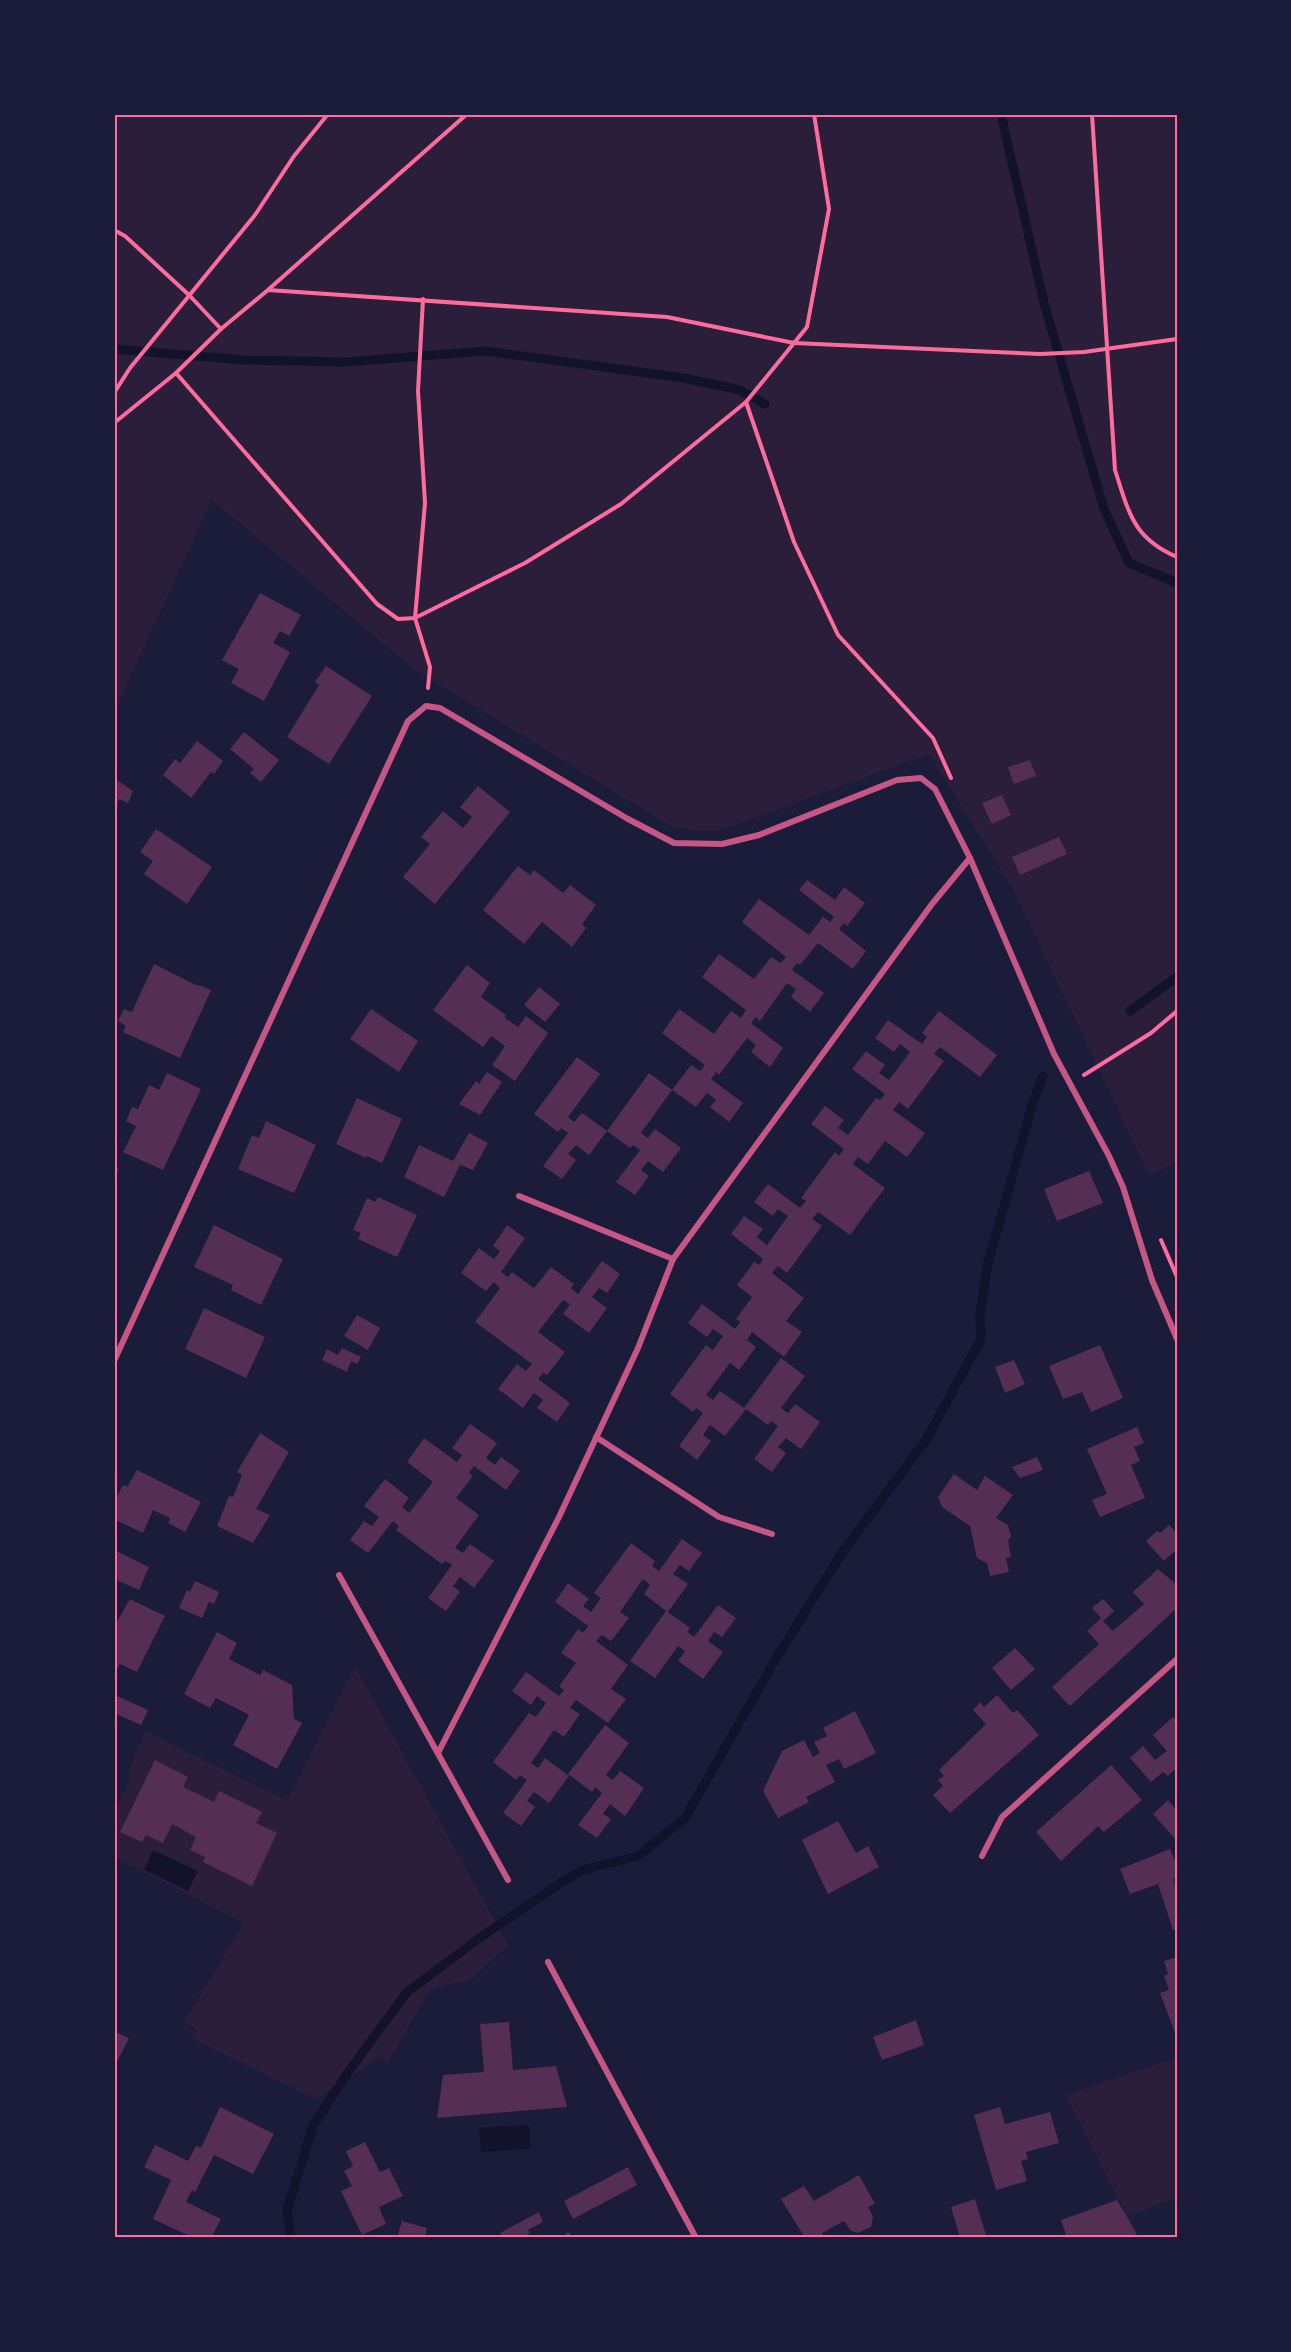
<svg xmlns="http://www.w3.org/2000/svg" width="1291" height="2352" font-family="Karla,sans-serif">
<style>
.green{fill:#2a1e3b}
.water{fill:#12122b}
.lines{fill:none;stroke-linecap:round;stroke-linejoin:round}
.stream{stroke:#12122b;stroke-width:9}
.building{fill:#542f53}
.path{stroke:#ff6b9d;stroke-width:4}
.minor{stroke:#c65784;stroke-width:6}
.neatline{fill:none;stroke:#ff6b9d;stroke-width:2}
</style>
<rect width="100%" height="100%" fill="#1b1b3a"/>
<g class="green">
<polygon points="114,114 1177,114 1177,1163 1149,1175 1014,891 929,754 719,831 695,831 672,827 412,668 212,500 114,712"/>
<polygon points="355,1666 508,1945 471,1980 431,1988 387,2064 381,2056 316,2099 192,2039 198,2030 184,2022 244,1923 114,1857 114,1813 131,1776 128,1772 145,1731 287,1800"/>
<polygon points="1177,2057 1177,2198 1127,2216 1066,2095"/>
</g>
<g class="water">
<polygon points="153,1850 198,1871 188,1891 144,1870"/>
<polygon points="529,2125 530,2149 481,2152 479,2128"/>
</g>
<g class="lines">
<g class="stream">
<polyline points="1001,114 1044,303 1104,509 1129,563 1177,583"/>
<polyline points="114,349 244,360 345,362 486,351 684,378 740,390 765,404"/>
<polyline points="1130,1011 1177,977"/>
<polyline points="291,2238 287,2210 313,2126 349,2071 407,1992 477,1940 560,1883 583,1870 638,1856 685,1818 778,1655 841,1554 926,1440 981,1339 980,1313 988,1263 1033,1102 1043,1076"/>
</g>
</g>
<g class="building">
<polygon points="260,593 301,615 289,636 280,631 273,643 290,652 264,701 231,683 239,669 222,660"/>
<polygon points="326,666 372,696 329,764 287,737 319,685 315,682"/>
<polygon points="244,732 279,760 261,782 250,773 254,769 230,749"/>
<polygon points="197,741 223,761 214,774 211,772 191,798 163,775 175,759 180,763"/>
<polygon points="1030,760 1036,776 1014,784 1008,767"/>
<polygon points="114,778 133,791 128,803 119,799 114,812"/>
<polygon points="478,786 510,812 435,904 403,877 430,844 421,837 443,811 463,828 472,817 460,807"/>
<polygon points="1002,795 1011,815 992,824 982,803"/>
<polygon points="156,829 212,867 187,904 144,874 153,861 140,852"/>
<polygon points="1059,837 1067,854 1020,875 1012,857"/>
<polygon points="518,866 530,875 534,870 563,893 570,885 596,905 582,924 586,928 572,947 542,922 524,944 483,910"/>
<polygon points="807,880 835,900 844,887 865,903 847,926 844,923 839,929 866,951 853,969 818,943 800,965 797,963 792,970 824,993 810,1012 791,997 796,989 787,983 760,1021 756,1017 751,1023 783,1048 770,1067 751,1052 756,1045 747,1038 719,1075 716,1072 711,1079 743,1103 729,1122 710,1107 716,1100 707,1093 696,1107 672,1090 691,1065 700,1071 705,1065 662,1033 679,1009 714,1034 731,1011 741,1018 746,1010 702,977 719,954 754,979 771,957 781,963 786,957 742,922 759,899 809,935 823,917 830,922 834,917 799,890"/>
<polygon points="154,964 198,986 199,985 211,990 180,1058 123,1032 126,1026 118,1021 124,1009 132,1012"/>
<polygon points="467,965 490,983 481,997 506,1015 505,1018 518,1027 526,1016 548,1033 515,1081 492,1065 505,1046 491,1036 483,1047 433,1010"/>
<polygon points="539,987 560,1004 545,1022 524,1005"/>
<polygon points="371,1009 418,1041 399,1072 350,1039"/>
<polygon points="939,1011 997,1055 980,1077 940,1047 934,1054 944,1061 908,1109 899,1102 893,1110 925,1133 907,1157 885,1141 868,1164 858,1157 853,1164 885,1188 867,1212 850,1235 818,1212 812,1219 822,1226 804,1250 787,1273 778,1266 772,1273 804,1298 786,1321 802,1332 784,1357 752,1332 747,1340 756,1347 739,1370 730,1363 706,1395 713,1400 720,1391 744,1408 781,1358 805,1376 781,1408 788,1413 795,1404 820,1422 801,1449 786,1438 778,1447 786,1453 772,1472 754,1459 778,1426 771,1421 768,1425 746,1409 725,1436 710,1425 703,1435 711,1441 697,1460 679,1446 703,1413 696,1408 693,1412 670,1394 706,1345 713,1350 723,1336 713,1329 707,1337 688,1323 702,1304 735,1329 740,1322 736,1319 752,1297 737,1285 754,1262 759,1265 763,1259 731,1234 744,1216 763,1229 757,1237 767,1245 788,1216 778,1209 773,1216 754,1202 768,1184 800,1208 806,1201 801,1198 835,1152 839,1156 844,1149 811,1124 825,1106 844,1120 838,1128 848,1135 876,1098 880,1100 885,1094 852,1069 866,1051 885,1065 879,1073 889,1080 910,1052 900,1044 894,1052 875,1038 888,1020 922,1044 927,1037 922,1033"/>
<polygon points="577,1057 600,1074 568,1117 574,1122 582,1113 607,1131 589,1155 576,1145 568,1154 576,1160 562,1179 543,1166 568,1133 561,1128 558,1132 534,1114"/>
<polygon points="487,1072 502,1082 480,1115 459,1104 476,1081 479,1084"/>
<polygon points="167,1073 201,1089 163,1170 123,1152 136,1126 126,1121 132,1107 138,1109 149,1085 159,1090"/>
<polygon points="649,1073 672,1090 641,1133 648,1138 655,1129 681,1148 663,1172 648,1161 641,1170 649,1176 635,1195 616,1182 640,1150 633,1145 630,1148 607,1131"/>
<polygon points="357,1098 402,1119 382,1163 367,1156 366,1158 336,1144"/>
<polygon points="266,1121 316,1145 294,1193 238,1169 252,1135 259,1138"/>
<polygon points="469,1133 488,1143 473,1170 460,1165 444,1197 404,1177 419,1145 453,1161"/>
<polygon points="114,1167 119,1169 114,1180"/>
<polygon points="1089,1171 1103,1203 1057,1221 1044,1189"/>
<polygon points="378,1197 417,1215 397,1257 358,1239 361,1233 353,1230 367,1198 375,1202"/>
<polygon points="214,1225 283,1259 261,1305 231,1290 233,1285 194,1267"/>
<polygon points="507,1225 525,1238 501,1272 508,1277 512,1272 534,1288 551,1267 574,1284 571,1288 578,1294 602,1261 620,1274 607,1293 599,1288 592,1297 607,1308 589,1333 563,1314 570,1304 563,1300 538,1332 565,1352 547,1375 543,1373 538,1379 570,1403 557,1422 537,1408 543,1400 534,1393 523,1408 498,1389 517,1364 526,1371 532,1364 475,1322 500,1288 494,1282 486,1291 461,1273 479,1248 494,1259 500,1251 493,1246"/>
<polygon points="204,1308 265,1337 246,1378 185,1349"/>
<polygon points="357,1315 380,1328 368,1350 344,1336"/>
<polygon points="1100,1345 1123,1398 1091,1412 1082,1392 1063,1399 1049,1366"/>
<polygon points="342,1348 361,1357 357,1364 351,1361 347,1372 322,1360 327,1349 338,1355"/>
<polygon points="1014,1360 1025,1384 1005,1393 995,1367"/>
<polygon points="470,1424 497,1443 486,1458 495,1465 501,1457 520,1471 506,1490 474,1466 469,1473 473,1476 456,1498 479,1515 455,1548 463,1553 470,1544 494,1561 474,1588 460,1577 453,1586 460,1592 446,1611 428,1598 452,1565 445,1561 442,1564 396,1530 399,1526 393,1521 368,1553 350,1540 364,1521 372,1526 379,1517 364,1506 385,1479 409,1498 402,1507 409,1513 433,1482 407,1462 424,1438 457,1462 462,1455 452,1448"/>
<polygon points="1137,1427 1144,1443 1134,1447 1140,1461 1131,1465 1145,1498 1100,1517 1092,1500 1107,1494 1087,1449"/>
<polygon points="260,1433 289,1452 256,1509 270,1515 253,1543 217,1526 229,1496 233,1497 242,1475 237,1472"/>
<polygon points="1037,1457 1043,1470 1020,1478 1012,1467"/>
<polygon points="137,1470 201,1502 185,1532 168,1523 170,1518 153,1510 143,1533 114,1519 114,1496 117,1497 123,1485 127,1487"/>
<polygon points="954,1474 977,1490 985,1476 1013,1495 996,1518 1008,1525 1011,1536 1008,1541 1011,1557 1006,1558 1009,1572 990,1576 987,1563 977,1558 970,1526 942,1507 938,1497"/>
<polygon points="1169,1525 1177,1533 1177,1549 1164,1561 1146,1541 1157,1531 1160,1533"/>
<polygon points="682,1539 702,1553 689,1571 680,1565 673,1574 688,1584 668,1612 690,1628 687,1632 694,1637 718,1605 736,1618 722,1637 714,1632 708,1641 723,1652 703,1679 678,1661 685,1651 678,1646 655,1678 630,1661 666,1611 644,1594 650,1585 643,1579 620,1612 629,1618 611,1641 602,1635 596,1641 628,1665 611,1689 626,1699 608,1723 576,1700 570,1708 580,1714 564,1737 554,1730 531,1763 538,1768 545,1758 569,1776 549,1803 534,1792 527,1801 535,1807 521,1826 503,1813 527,1780 520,1775 516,1780 493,1762 529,1713 536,1717 546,1703 537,1696 531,1705 512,1691 526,1672 559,1696 564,1690 559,1686 576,1663 561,1653 578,1629 583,1633 588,1626 555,1602 568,1583 589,1599 583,1606 591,1612 601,1598 594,1593 631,1543 655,1561 652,1566 659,1571"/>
<polygon points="114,1550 149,1567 139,1590 114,1579"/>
<polygon points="1158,1569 1177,1585 1177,1608 1070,1706 1052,1687 1099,1644 1087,1631 1101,1618 1092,1608 1103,1599 1114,1611 1103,1621 1113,1631 1144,1604 1133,1592"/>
<polygon points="195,1581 219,1592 214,1604 209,1602 202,1618 179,1608 187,1590 190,1592"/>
<polygon points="130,1599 165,1616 137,1672 120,1664 114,1676 114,1627"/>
<polygon points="217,1632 237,1643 229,1659 260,1675 263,1670 292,1685 294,1719 302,1723 277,1769 233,1745 249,1715 216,1698 210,1708 184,1694"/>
<polygon points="1015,1648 1035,1669 1011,1690 992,1668"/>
<polygon points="997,1695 1013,1713 1017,1710 1039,1735 950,1813 933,1795 943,1786 938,1780 944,1776 939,1770 986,1724 973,1710 980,1702 984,1707"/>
<polygon points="117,1696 148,1710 141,1725 114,1713 114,1703"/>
<polygon points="855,1711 876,1753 844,1769 839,1759 826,1765 835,1782 806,1797 809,1802 778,1818 763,1791 782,1751 804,1740 813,1757 820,1753 814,1742 827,1736 823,1728"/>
<polygon points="1173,1717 1177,1721 1177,1768 1168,1776 1163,1772 1151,1782 1130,1758 1143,1746 1155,1760 1167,1751 1153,1735"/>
<polygon points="605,1725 629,1743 606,1775 613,1780 620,1771 644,1788 625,1816 610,1804 603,1814 611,1819 597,1838 578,1825 602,1793 595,1787 592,1792 568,1774"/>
<polygon points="155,1760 188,1777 183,1787 214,1802 219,1791 262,1812 256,1823 277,1833 252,1886 203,1862 205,1857 190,1850 196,1837 172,1824 163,1843 146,1835 142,1842 120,1832"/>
<polygon points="1111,1765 1142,1800 1104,1832 1098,1826 1061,1861 1036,1832"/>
<polygon points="1168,1800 1177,1811 1177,1841 1153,1814"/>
<polygon points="838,1821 856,1853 868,1846 879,1867 828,1894 802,1840"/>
<polygon points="1170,1849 1177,1865 1177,1877 1173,1879 1177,1890 1177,1929 1173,1930 1158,1884 1130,1894 1120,1869"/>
<polygon points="1177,1957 1177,2038 1160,1993 1169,1990 1164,1976 1168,1974 1164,1961"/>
<polygon points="916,2020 924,2045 882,2060 873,2037"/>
<polygon points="509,2022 513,2070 556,2066 567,2107 437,2118 443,2075 484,2072 480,2024"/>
<polygon points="114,2031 129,2038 114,2068"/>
<polygon points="220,2107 274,2134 253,2174 214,2155 195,2192 192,2190 186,2202 221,2219 211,2238 194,2238 153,2219 171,2180 144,2167 155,2145 188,2161 196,2146 201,2148"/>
<polygon points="1000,2107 1005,2124 1050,2112 1059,2143 1026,2152 1028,2159 1021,2161 1027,2181 996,2190 974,2115"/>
<polygon points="365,2142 380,2172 389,2168 403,2196 379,2207 386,2224 362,2235 341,2191 352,2186 344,2171 353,2166 346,2151"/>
<polygon points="628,2167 637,2185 573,2219 564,2201"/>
<polygon points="859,2175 875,2204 868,2207 873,2217 871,2227 858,2233 851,2231 844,2221 822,2233 824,2238 805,2238 781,2199 804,2186 814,2201"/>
<polygon points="975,2199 987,2238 960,2238 951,2207"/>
<polygon points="1117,2200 1137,2234 1124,2238 1067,2238 1061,2220"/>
<polygon points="539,2212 543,2222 528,2230 530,2233 520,2238 503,2238 500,2233"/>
<polygon points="402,2221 427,2228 425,2238 397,2238"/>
<polygon points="568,2232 574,2238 561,2238"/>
</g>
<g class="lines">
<g class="path">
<path d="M 1092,114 L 1115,470 C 1129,513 1133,538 1177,557"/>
<polyline points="114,230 125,236 189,295 221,329"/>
<polyline points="269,289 467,114"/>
<polyline points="423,299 418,391 425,503 415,618 430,667 428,688"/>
<polyline points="176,373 377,604 398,619 415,618 525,563 621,504 746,402 794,343 807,327 829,209 814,114"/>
<polyline points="114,393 130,368 255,215 294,156 328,114"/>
<polyline points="746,402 794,542 838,635 933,738 951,778"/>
<polyline points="114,423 176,373 221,329 268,290 667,317 794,343 1040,354 1084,352 1177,339"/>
<polyline points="1084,1075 1151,1033 1177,1011"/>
<polyline points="1161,1240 1177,1277"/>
</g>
<g class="minor">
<polyline points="519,1196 673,1259"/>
<polyline points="114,1361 408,721 426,706 440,708 628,819 674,843 722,844 759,835 897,780 921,778 935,789 970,858 1054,1054 1109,1156 1123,1187 1152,1280 1177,1339"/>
<polyline points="596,1437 719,1517 772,1534"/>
<polyline points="339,1575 508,1880"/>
<polyline points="438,1753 559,1517 638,1348 673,1259 932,904 970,858"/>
<polyline points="982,1856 1002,1817 1177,1659"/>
<polyline points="548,1962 696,2238"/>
</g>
</g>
<rect width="1291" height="2352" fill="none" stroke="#1b1b3a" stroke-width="231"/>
<rect x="116" y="116" width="1060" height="2120" class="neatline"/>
</svg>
